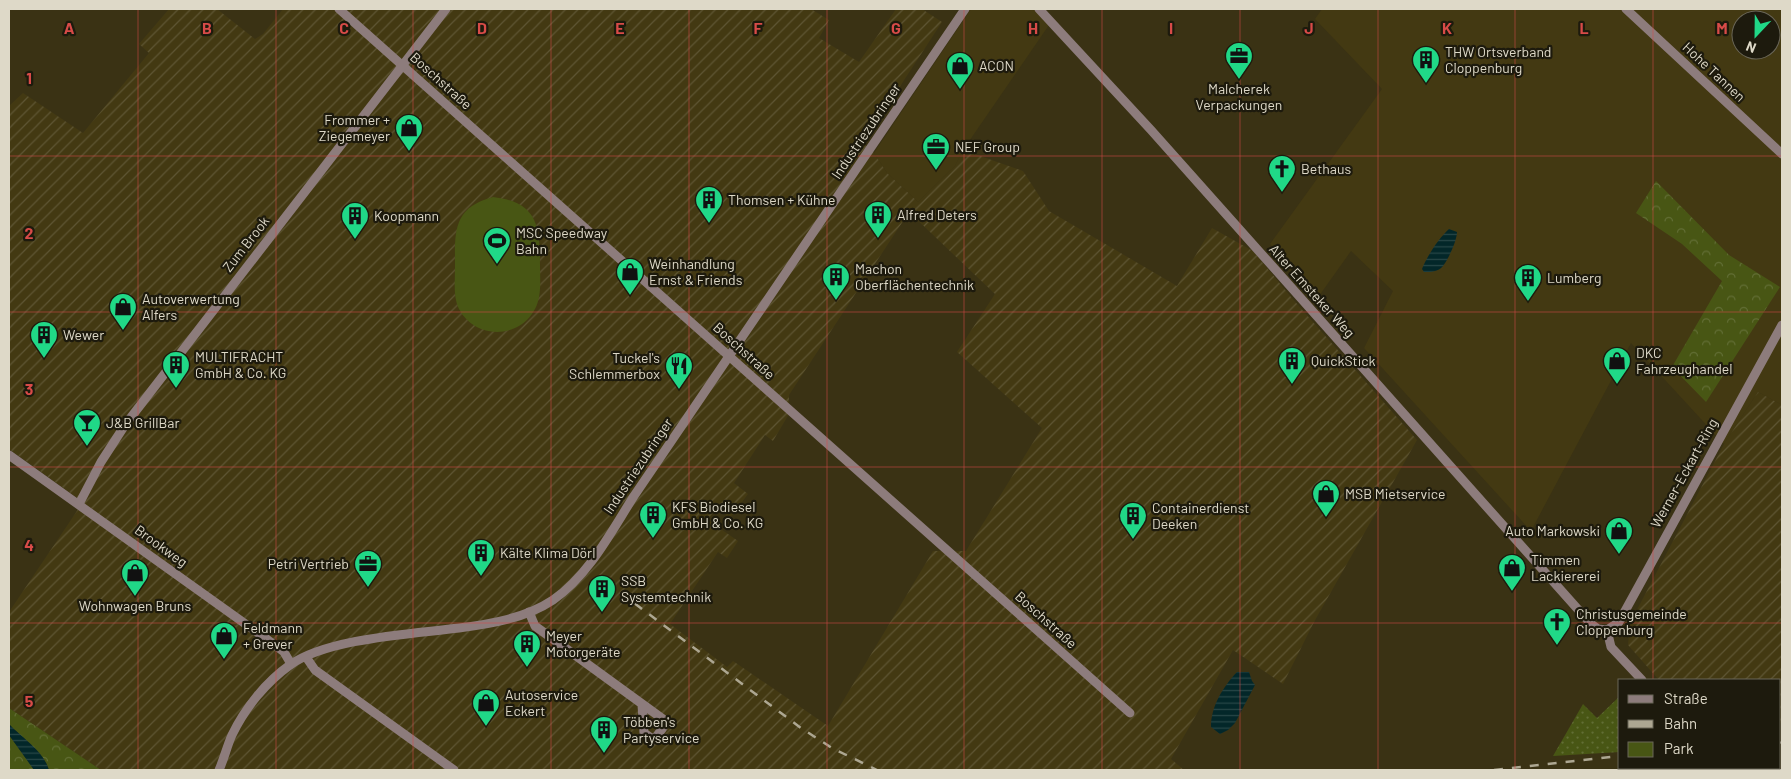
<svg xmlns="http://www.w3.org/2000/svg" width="1791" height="779" font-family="Barlow,sans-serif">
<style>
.built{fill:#433912;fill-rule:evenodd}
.industrial{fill:url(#industrial-furrows);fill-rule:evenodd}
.grass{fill:url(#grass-dots)}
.forest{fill:url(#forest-crowns)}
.park{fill:#485614}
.water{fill:url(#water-rules)}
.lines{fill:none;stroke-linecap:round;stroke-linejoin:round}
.minor{stroke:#8d7c7c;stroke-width:9}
.rail{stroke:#ada792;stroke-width:2.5;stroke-dasharray:9 9;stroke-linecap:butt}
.grid{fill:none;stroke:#d84b48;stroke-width:1;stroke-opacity:0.55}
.labels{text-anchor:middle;stroke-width:4.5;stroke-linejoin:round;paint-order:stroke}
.poi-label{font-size:14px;fill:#ded9c8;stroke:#1d1a0d;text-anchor:start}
.street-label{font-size:14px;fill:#ded9c8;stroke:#1d1a0d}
.grid-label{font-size:16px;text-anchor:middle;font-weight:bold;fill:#d84b48;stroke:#1d1a0d;stroke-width:4.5;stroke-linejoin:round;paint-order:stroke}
</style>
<defs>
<pattern id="industrial-furrows" width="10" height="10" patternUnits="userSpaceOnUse" patternTransform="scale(1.25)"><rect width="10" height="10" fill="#433912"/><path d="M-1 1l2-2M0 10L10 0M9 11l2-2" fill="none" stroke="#5e5533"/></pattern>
<pattern id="grass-dots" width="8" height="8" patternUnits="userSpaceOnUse" patternTransform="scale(1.25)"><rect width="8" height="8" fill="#485614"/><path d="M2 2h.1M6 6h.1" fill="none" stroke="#626e35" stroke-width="1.8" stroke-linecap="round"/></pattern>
<pattern id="forest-crowns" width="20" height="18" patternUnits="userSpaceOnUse" patternTransform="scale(1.25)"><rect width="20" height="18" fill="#485614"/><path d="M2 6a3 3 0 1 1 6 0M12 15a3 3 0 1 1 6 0" fill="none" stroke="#626e35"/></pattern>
<pattern id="water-rules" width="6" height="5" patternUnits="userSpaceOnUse" patternTransform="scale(1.25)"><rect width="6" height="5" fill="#032729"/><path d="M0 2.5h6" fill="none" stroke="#274647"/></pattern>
</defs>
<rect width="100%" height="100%" fill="#3a3214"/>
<g class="built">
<polygon points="971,9 1034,9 1049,25 963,150 955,166 918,202 887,173 874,153"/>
<path d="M 1322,9 L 1782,9 L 1782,405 L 1758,392 L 1724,444 L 1631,343 L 1531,531 L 1364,348 L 1393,291 L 1351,251 L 1319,296 L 1270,244 L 1382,89 L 1315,19 ZM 1741,20 L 1771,20 L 1771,50 L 1741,50 Z"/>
</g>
<g class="industrial">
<path d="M 169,9 L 217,9 L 255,39 L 263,34 L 283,9 L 811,9 L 829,20 L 819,38 L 859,62 L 896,9 L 922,9 L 942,22 L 863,143 L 874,153 L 887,173 L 918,202 L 955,166 L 963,150 L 1023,171 L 1049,211 L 1177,286 L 1212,228 L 1253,251 L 1291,297 L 1417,440 L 1314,622 L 1283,684 L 1233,650 L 1171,759 L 1184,770 L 101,770 L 9,708 L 9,612 L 83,502 L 9,449 L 9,106 L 23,93 L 83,133 L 149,53 L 139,44 ZM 909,212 L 995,294 L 957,352 L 1042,428 L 966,551 L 933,551 L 828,726 L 733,661 L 727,667 L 670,624 L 718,552 L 727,558 L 738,541 L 708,520 L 716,508 L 730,518 L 748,494 L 734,483 L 765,435 L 773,441 L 789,414 L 789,395 Z"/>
<polygon points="1758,392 1782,405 1782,723 1780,723 1780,680 1659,680 1628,645 1630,623 1724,444"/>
</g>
<polygon class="grass" points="1620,696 1620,752 1553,756 1583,704 1597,718"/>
<g class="forest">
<polygon points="1656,181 1729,255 1780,287 1706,402 1672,367 1722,281 1682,244 1636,213"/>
<path d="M 9,708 L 101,770 L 49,770 C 43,750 22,739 9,724 Z"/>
<polygon points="9,735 31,765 34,770 9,770"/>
</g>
<path class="park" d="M 493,197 C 537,202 540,225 540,264 C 540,278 542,296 535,309 C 520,339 475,340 459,309 C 453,297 455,281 455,268 C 455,232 452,208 493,197 Z"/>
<g class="water">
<path d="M 1449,229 L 1457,232 C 1457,240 1448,260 1443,266 C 1438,272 1431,272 1424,272 L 1422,269 C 1427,256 1439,238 1449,229 Z"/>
<path d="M 1237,672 L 1249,672 L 1252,681 L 1255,685 L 1235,723 L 1228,730 L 1220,734 L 1211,727 C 1211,706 1223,687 1237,672 Z"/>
<path d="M 9,724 C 23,739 43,750 49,770 L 34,770 L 9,735 Z"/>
</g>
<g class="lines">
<g class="minor">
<polyline points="339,9 1130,713"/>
<polyline points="1039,9 1151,130 1591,624 1598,629 1607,630"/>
<polyline points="1626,9 1782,154"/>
<polyline points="9,455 268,640 284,652 291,664"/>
<polyline points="79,504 101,462 125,425 446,9"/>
<polyline points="529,612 535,626 667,722 654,740 644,733 642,705"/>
<polyline points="1607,630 1619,622 1782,325"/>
<polyline points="1607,630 1611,647 1642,680"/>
<polyline points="306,657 315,670 454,770"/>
<polyline points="1722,768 1724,770"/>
<path d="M 219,770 C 224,759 227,746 232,735 C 245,708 266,682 290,665 C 328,638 413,634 459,628 C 491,624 526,618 553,600 C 589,575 611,532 634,496 L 965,9"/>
</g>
<g class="rail">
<polyline points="606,582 801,728 832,748 877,770"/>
<polyline points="1780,743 1782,742"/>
<polyline points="1494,770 1620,756"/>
</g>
</g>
<path class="grid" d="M 138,9 L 138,770M 276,9 L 276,770M 413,9 L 413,770M 551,9 L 551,770M 689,9 L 689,770M 827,9 L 827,770M 964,9 L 964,770M 1102,9 L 1102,770M 1240,9 L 1240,770M 1378,9 L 1378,770M 1515,9 L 1515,770M 1653,9 L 1653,680M 9,156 L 1782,156M 9,312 L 1782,312M 9,467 L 1782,467M 9,623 L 1782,623M 1653,768 L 1653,770"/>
<defs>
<symbol id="office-pin" viewBox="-11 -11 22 30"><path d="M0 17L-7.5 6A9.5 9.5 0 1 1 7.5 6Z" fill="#20d887" stroke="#1d1a0d"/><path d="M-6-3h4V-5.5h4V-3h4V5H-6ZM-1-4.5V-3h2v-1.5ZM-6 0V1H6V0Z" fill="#111"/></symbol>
<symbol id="building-pin" viewBox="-11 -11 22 30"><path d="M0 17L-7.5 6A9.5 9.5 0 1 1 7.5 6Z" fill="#20d887" stroke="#1d1a0d"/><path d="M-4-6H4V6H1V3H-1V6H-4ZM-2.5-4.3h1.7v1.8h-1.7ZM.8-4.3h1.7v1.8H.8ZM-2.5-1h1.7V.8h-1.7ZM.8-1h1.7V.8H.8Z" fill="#111"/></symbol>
<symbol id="shop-pin" viewBox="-11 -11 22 30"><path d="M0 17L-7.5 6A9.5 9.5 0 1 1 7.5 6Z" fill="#20d887" stroke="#1d1a0d"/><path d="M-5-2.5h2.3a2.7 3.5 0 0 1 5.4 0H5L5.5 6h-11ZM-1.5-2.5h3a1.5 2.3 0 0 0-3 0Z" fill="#111"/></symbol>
<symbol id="church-pin" viewBox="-11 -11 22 30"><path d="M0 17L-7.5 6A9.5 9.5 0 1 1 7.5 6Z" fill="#20d887" stroke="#1d1a0d"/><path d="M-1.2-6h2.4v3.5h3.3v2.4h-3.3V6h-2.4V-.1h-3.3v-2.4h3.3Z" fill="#111"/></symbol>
<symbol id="stadium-pin" viewBox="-11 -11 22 30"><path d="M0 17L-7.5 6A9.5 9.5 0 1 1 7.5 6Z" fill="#20d887" stroke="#1d1a0d"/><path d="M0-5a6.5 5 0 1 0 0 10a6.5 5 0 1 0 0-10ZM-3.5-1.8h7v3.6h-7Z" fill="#111"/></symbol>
<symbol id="restaurant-pin" viewBox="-11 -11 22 30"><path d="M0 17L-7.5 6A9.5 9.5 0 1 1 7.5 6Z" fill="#20d887" stroke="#1d1a0d"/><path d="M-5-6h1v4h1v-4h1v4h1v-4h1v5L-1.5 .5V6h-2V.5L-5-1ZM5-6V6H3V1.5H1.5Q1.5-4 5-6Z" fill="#111"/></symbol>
<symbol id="bar-pin" viewBox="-11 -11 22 30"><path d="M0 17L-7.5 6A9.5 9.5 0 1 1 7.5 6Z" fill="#20d887" stroke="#1d1a0d"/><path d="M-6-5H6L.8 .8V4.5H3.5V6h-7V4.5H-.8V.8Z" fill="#111"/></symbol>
</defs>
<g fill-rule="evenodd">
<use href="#office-pin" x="1223" y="40" width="32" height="43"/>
<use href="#building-pin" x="1410" y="44" width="32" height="43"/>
<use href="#shop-pin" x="944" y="50" width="32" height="43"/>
<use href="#shop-pin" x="393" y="112" width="32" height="43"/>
<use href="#office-pin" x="920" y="131" width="32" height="43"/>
<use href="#church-pin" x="1266" y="153" width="32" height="43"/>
<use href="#building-pin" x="693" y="184" width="32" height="43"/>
<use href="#building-pin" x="862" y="199" width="32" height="43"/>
<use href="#building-pin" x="339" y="200" width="32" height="43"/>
<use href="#stadium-pin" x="481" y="225" width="32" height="43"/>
<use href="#shop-pin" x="614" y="256" width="32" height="43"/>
<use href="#building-pin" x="820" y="261" width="32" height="43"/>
<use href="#building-pin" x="1512" y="262" width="32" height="43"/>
<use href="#shop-pin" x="107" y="291" width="32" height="43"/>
<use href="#building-pin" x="28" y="319" width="32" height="43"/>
<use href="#building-pin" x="1276" y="345" width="32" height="43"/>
<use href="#shop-pin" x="1601" y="345" width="32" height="43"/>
<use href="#building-pin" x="160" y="349" width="32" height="43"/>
<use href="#restaurant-pin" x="663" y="350" width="32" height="43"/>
<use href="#bar-pin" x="71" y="407" width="32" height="43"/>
<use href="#shop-pin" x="1310" y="478" width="32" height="43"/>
<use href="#building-pin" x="637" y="499" width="32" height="43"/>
<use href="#building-pin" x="1117" y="500" width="32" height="43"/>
<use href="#shop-pin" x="1603" y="515" width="32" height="43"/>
<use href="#building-pin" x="465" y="537" width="32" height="43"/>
<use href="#office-pin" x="352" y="548" width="32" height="43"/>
<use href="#shop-pin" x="1496" y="552" width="32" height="43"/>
<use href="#shop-pin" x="119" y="557" width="32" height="43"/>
<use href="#building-pin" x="586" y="573" width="32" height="43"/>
<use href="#church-pin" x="1541" y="606" width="32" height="43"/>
<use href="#shop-pin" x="208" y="620" width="32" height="43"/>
<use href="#building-pin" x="511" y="628" width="32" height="43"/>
<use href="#shop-pin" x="470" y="687" width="32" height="43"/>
<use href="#building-pin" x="588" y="714" width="32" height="43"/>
</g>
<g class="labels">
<g class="poi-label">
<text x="1445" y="57">THW Ortsverband<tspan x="1445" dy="16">Cloppenburg</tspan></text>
<text x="979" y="71">ACON</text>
<text x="1239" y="94" text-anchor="middle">Malcherek<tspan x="1239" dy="16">Verpackungen</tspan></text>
<text x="390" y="125" text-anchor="end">Frommer +<tspan x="390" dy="16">Ziegemeyer</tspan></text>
<text x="955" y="152">NEF Group</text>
<text x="1301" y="174">Bethaus</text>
<text x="728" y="205">Thomsen + Kühne</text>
<text x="897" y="220">Alfred Deters</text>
<text x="374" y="221">Koopmann</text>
<text x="516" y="238">MSC Speedway<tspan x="516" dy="16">Bahn</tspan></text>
<text x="649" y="269">Weinhandlung<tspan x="649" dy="16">Ernst &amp; Friends</tspan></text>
<text x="855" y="274">Machon<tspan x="855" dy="16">Oberflächentechnik</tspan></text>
<text x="1547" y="283">Lumberg</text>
<text x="142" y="304">Autoverwertung<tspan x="142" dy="16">Alfers</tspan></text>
<text x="63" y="340">Wewer</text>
<text x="1636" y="358">DKC<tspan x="1636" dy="16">Fahrzeughandel</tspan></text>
<text x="195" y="362">MULTIFRACHT<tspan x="195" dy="16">GmbH &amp; Co. KG</tspan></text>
<text x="660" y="363" text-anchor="end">Tuckel's<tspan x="660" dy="16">Schlemmerbox</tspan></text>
<text x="1311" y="366">QuickStick</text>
<text x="106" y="428">J&amp;B GrillBar</text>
<text x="1345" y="499">MSB Mietservice</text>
<text x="672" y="512">KFS Biodiesel<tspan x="672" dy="16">GmbH &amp; Co. KG</tspan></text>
<text x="1152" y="513">Containerdienst<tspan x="1152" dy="16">Deeken</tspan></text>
<text x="1600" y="536" text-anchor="end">Auto Markowski</text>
<text x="500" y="558">Kälte Klima Dörl</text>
<text x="1531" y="565">Timmen<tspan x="1531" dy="16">Lackiererei</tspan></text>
<text x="349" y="569" text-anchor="end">Petri Vertrieb</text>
<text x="621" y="586">SSB<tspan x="621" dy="16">Systemtechnik</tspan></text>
<text x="135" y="611" text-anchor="middle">Wohnwagen Bruns</text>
<text x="1576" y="619">Christusgemeinde<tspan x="1576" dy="16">Cloppenburg</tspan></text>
<text x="243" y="633">Feldmann<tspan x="243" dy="16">+ Grever</tspan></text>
<text x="546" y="641">Meyer<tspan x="546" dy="16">Motorgeräte</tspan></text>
<text x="505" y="700">Autoservice<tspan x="505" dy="16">Eckert</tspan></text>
<text x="623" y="727">Többen's<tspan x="623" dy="16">Partyservice</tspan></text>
</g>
<g class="street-label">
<text transform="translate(1714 72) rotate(43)" y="5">Hohe Tannen</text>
<text transform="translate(441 81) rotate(42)" y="5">Boschstraße</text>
<text transform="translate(866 131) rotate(-56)" y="5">Industriezubringer</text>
<text transform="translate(246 244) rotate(-52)" y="5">Zum Brook</text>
<text transform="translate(1312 291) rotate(48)" y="5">Alter Emsteker Weg</text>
<text transform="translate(744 351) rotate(42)" y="5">Boschstraße</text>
<text transform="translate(638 466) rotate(-56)" y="5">Industriezubringer</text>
<text transform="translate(1684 473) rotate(-61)" y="5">Werner-Eckart-Ring</text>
<text transform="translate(161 546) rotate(36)" y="5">Brookweg</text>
<text transform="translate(1046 620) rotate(42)" y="5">Boschstraße</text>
</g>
</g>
<g class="grid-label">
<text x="69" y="34">A</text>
<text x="207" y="34">B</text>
<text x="344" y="34">C</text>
<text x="482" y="34">D</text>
<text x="620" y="34">E</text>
<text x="758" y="34">F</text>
<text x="896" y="34">G</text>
<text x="1033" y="34">H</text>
<text x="1171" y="34">I</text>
<text x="1309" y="34">J</text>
<text x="1447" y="34">K</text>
<text x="1584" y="34">L</text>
<text x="1722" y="34">M</text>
<text x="29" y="84">1</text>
<text x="29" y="239">2</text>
<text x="29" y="395">3</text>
<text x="29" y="551">4</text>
<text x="29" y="707">5</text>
</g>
<rect width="1791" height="779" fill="none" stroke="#ded9c8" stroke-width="20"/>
<rect x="1618" y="679" width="162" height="90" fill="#1d1a0d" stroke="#6a6658"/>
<rect x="1628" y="695" width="25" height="8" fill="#8d7c7c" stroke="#6a6658"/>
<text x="1664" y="704" font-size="15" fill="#ded9c8">Straße</text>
<rect x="1628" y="720" width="25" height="8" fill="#ada792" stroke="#6a6658"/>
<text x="1664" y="729" font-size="15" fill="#ded9c8">Bahn</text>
<rect x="1628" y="742" width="25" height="15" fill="#485614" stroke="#6a6658"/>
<text x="1664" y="754" font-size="15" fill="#ded9c8">Park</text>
<g transform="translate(1756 35) rotate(202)"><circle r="24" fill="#1d1a0d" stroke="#6a6658"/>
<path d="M0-4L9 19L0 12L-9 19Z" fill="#20d887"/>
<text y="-8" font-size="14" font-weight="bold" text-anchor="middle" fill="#ded9c8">N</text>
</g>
</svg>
